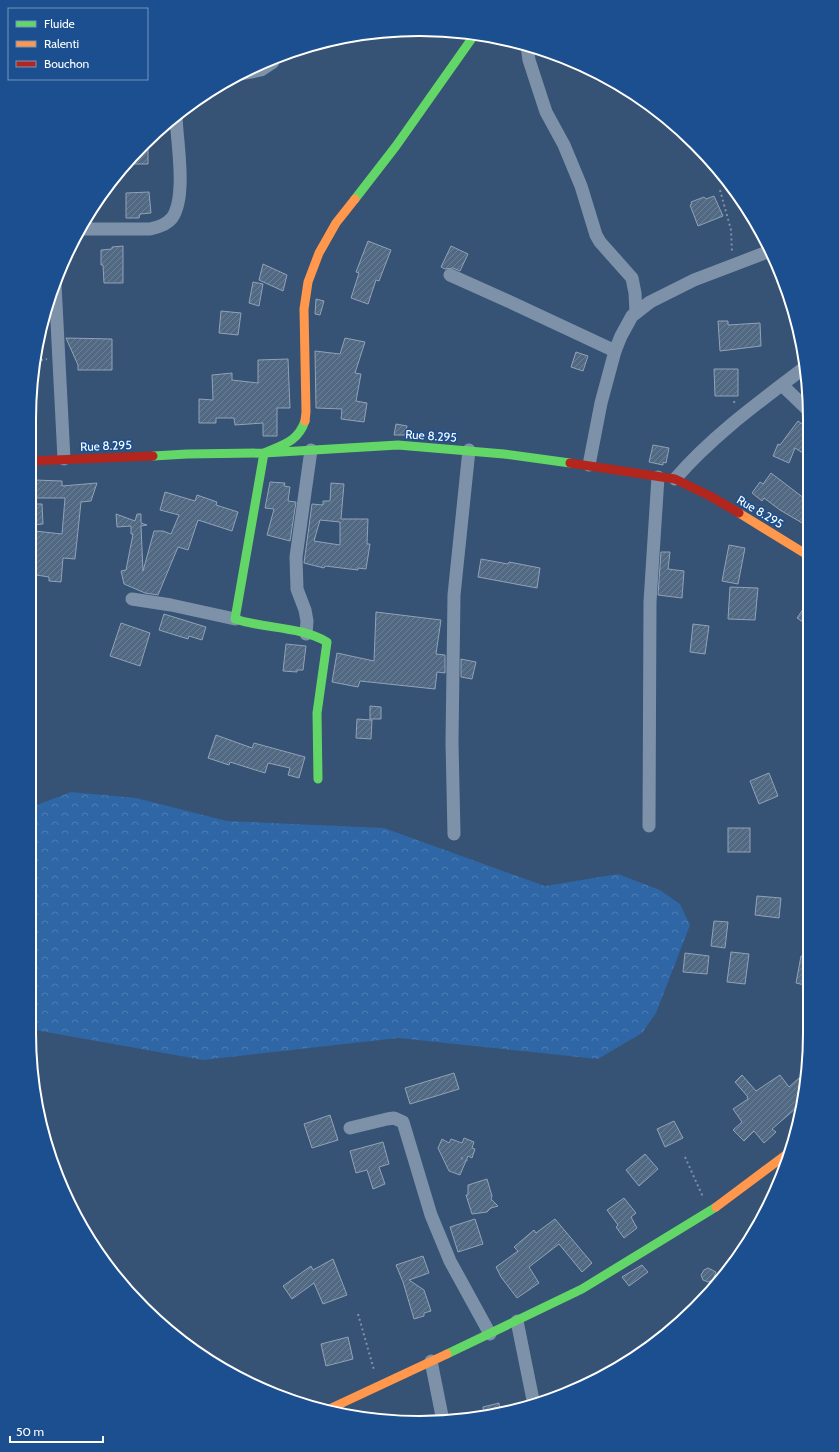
<svg xmlns="http://www.w3.org/2000/svg" width="839" height="1452" font-family="Cabin,sans-serif">
<style>
.forest{fill:url(#forest-crowns)}
.building{fill:url(#building-hatch);stroke:#92a2b6;fill-rule:evenodd}
.lines{fill:none;stroke-linecap:round;stroke-linejoin:round}
.path{stroke:#7d92a8;stroke-width:2;stroke-dasharray:2 3;stroke-linecap:butt}
.street{stroke:#7d92a8;stroke-width:13}
.fast{stroke:#63d668;stroke-width:9}
.slow{stroke:#ff974d;stroke-width:9}
.jam{stroke:#b3261e;stroke-width:9}
.labels{text-anchor:middle;stroke-width:3;stroke-linejoin:round;paint-order:stroke}
.street-label{font-size:12px;fill:#fff;stroke:#1b4f8f}
.rim{fill:none;stroke:#fff;stroke-width:2}
</style>
<defs>
<pattern id="forest-crowns" width="20" height="18" patternUnits="userSpaceOnUse"><rect width="20" height="18" fill="#2f66a5"/><path d="M2 6a3 3 0 1 1 6 0M12 15a3 3 0 1 1 6 0" fill="none" stroke="#4e7db2"/></pattern>
<pattern id="building-hatch" width="6" height="6" patternUnits="userSpaceOnUse"><rect width="6" height="6" fill="#526984"/><path d="M-1 1l2-2M0 6l6-6M5 7l2-2" fill="none" stroke="#6c8096"/></pattern>
</defs>
<rect width="100%" height="100%" fill="#365274"/>
<polygon class="forest" points="71,792 136,798 227,821 384,828 545,886 618,874 660,890 680,904 690,925 656,1013 642,1033 598,1059 398,1038 203,1060 29,1029 29,808"/>
<g class="building">
<polygon points="148,140 148,164 127,164 143,144"/>
<polygon points="149,192 151,213 140,214 139,218 126,218 126,193"/>
<polygon points="714,196 723,216 698,226 690,205 692,204 691,202 704,197 706,199"/>
<polygon points="368,241 391,250 379,281 376,280 368,304 351,298 359,273 356,272"/>
<polygon points="123,246 123,283 104,283 103,265 101,265 101,250 112,249 112,247"/>
<polygon points="451,246 468,254 460,271 453,268 445,269 441,267"/>
<polygon points="263,264 287,275 283,291 259,280"/>
<polygon points="253,282 263,284 259,306 249,303"/>
<polygon points="316,299 324,301 320,315 315,314"/>
<polygon points="221,311 241,313 238,335 219,333"/>
<polygon points="718,321 728,321 728,325 760,323 761,346 720,351"/>
<polygon points="66,338 112,339 112,370 78,370 78,365"/>
<polygon points="345,338 365,342 355,373 361,374 356,401 367,403 364,422 341,419 342,409 316,408 315,351 340,354"/>
<polygon points="576,352 588,356 583,371 571,367"/>
<polygon points="288,359 290,408 277,408 277,436 263,436 263,423 235,425 234,418 216,418 216,423 199,423 199,399 213,400 212,375 232,373 232,380 258,383 258,360"/>
<polygon points="714,369 738,369 738,396 715,396"/>
<polygon points="798,421 809,429 809,457 795,448 789,463 773,456 778,444 780,445"/>
<polygon points="396,424 407,426 405,435 394,435"/>
<polygon points="653,445 669,448 666,463 663,462 663,465 649,462"/>
<polygon points="771,473 809,502 809,527 780,510 764,498 762,501 752,493 760,482 763,484"/>
<polygon points="35,480 62,481 62,486 97,483 91,501 81,502 75,559 63,558 61,582 49,581 49,577 30,574 35,531 62,534 65,498 34,498"/>
<polygon points="270,482 285,483 284,486 290,487 288,501 296,502 290,541 267,535 274,509 265,508"/>
<path d="M 331,483 L 344,484 L 341,519 L 368,519 L 367,544 L 370,544 L 366,569 L 358,568 L 358,570 L 325,566 L 324,568 L 304,563 L 312,504 L 323,505 L 323,501 L 330,501 ZM 320,520 L 340,522 L 340,545 L 314,541 Z"/>
<polygon points="165,492 195,501 197,495 217,502 216,505 238,512 232,531 198,520 188,550 178,547 158,595 145,593 124,584 121,571 126,570 133,534 131,534 131,526 117,527 116,514 135,521 137,514 141,514 141,523 147,525 141,526 143,571 154,531 163,531 171,534 179,515 160,510"/>
<polygon points="30,504 42,504 43,524 30,525"/>
<polygon points="729,545 745,548 738,584 722,581"/>
<polygon points="661,552 670,552 668,569 684,571 682,598 658,595"/>
<polygon points="481,559 508,564 509,562 540,568 537,588 478,577"/>
<polygon points="730,587 758,588 755,620 728,619"/>
<polygon points="809,601 809,626 797,618"/>
<polygon points="376,612 441,620 436,654 445,655 445,673 437,672 435,689 360,681 358,687 332,682 337,653 374,661"/>
<polygon points="164,614 206,627 202,640 189,636 188,639 159,630"/>
<polygon points="121,623 150,633 140,666 110,656"/>
<polygon points="693,624 709,626 705,654 690,652"/>
<polygon points="286,644 306,646 303,670 297,670 297,672 283,671"/>
<polygon points="461,659 476,662 472,679 461,677"/>
<polygon points="370,706 381,707 381,719 370,719"/>
<polygon points="357,719 372,720 371,739 356,738"/>
<polygon points="216,735 252,748 254,743 305,757 299,778 288,775 290,768 268,763 265,773 230,762 229,765 208,758"/>
<polygon points="769,773 778,796 759,804 750,781"/>
<rect x="728" y="828" width="22" height="24"/>
<polygon points="757,896 781,898 779,918 755,915"/>
<polygon points="714,921 728,922 725,948 711,946"/>
<polygon points="731,952 749,954 745,984 727,982"/>
<polygon points="685,953 709,956 707,974 683,972"/>
<polygon points="801,956 809,957 809,986 796,983"/>
<polygon points="454,1073 459,1089 410,1104 405,1088"/>
<polygon points="742,1075 756,1091 780,1075 789,1087 799,1078 804,1084 798,1113 795,1109 772,1129 776,1132 764,1143 754,1131 744,1141 733,1130 742,1122 733,1109 748,1099 747,1097 748,1097 735,1082"/>
<polygon points="330,1115 338,1140 312,1148 304,1124"/>
<polygon points="674,1121 683,1138 665,1147 657,1129"/>
<polygon points="464,1138 474,1142 472,1148 475,1149 472,1158 468,1156 460,1175 449,1171 438,1148 442,1139 449,1143 451,1139 462,1143"/>
<polygon points="383,1142 389,1164 379,1167 385,1184 373,1189 367,1170 356,1173 350,1151"/>
<polygon points="645,1154 658,1169 639,1186 626,1170"/>
<polygon points="487,1179 492,1196 491,1199 498,1206 491,1208 487,1212 472,1214 466,1195 468,1195 468,1185"/>
<polygon points="624,1198 636,1213 631,1217 637,1228 624,1238 616,1227 618,1225 607,1210"/>
<polygon points="475,1219 483,1244 458,1252 450,1227"/>
<polygon points="555,1219 592,1263 582,1272 559,1244 529,1267 539,1283 517,1298 501,1277 496,1267 518,1251 514,1247 534,1230 536,1233"/>
<polygon points="423,1256 429,1273 409,1280 424,1290 431,1311 424,1313 424,1316 414,1319 403,1282 396,1265"/>
<polygon points="333,1259 347,1295 323,1304 314,1283 292,1299 283,1286 311,1266 313,1270"/>
<polygon points="642,1265 648,1272 629,1286 622,1277"/>
<polygon points="708,1268 716,1272 713,1280 708,1282 703,1280 701,1275 704,1270"/>
<polygon points="348,1337 353,1359 326,1366 321,1344"/>
<polygon points="499,1403 500,1414 484,1417 483,1407"/>
</g>
<g class="lines">
<g class="path">
<polyline points="720,190 731,230 732,252"/>
<polyline points="36,361 47,359"/>
<polyline points="734,401 735,406"/>
<polyline points="685,1157 703,1197"/>
<polyline points="461,1158 469,1161"/>
<polyline points="358,1314 374,1370"/>
</g>
<g class="street">
<polyline points="527,46 529,60 546,112 564,145 581,186 596,235 600,242 632,278 635,293 636,313"/>
<polyline points="241,74 261,70 273,62 273,58"/>
<path d="M 82,229 L 150,229 C 158,227 166,225 172,218 C 187,197 177,142 176,117"/>
<polyline points="450,275 508,301 615,351"/>
<polyline points="55,284 64,459"/>
<polyline points="782,385 809,411"/>
<polyline points="589,465 601,403 615,351 621,336 632,316 650,302 694,280 770,251"/>
<path d="M 675,479 C 712,436 759,402 804,368"/>
<polyline points="132,599 171,605 235,619"/>
<polyline points="306,634 307,621 305,610 297,589 296,557 311,450"/>
<polyline points="649,826 650,602 658,477"/>
<polyline points="454,834 452,742 454,595 469,450"/>
<polyline points="350,1128 387,1119 394,1118 403,1122 431,1215 450,1261 490,1334"/>
<polyline points="517,1321 534,1405"/>
<polyline points="431,1361 443,1421"/>
</g>
<g class="fast">
<polyline points="355,199 396,146 475,34"/>
<path d="M 305,421 C 298,442 282,445 264,453 L 235,619 C 265,629 300,626 327,642 L 317,713 L 318,779"/>
<polyline points="153,456 187,454 264,453 398,445 504,454 570,463"/>
<polyline points="447,1354 582,1289 716,1207"/>
</g>
<g class="slow">
<polyline points="305,421 306,412 304,309 308,282 319,253 336,223 355,199"/>
<polyline points="739,513 809,556"/>
<polyline points="716,1207 791,1151"/>
<polyline points="325,1411 447,1354"/>
</g>
<g class="jam">
<polyline points="30,461 153,456"/>
<polyline points="570,463 675,479 710,496 739,513"/>
</g>
</g>
<g class="labels">
<g class="street-label">
<text transform="translate(431 436) rotate(4)" y="4">Rue 8.295</text>
<text transform="translate(106 446) rotate(-2)" y="4">Rue 8.295</text>
<text transform="translate(760 512) rotate(31)" y="4">Rue 8.295</text>
</g>
</g>
<path d="M0 0H839V1452H0ZM419 36H420A383 383 0 0 1 803 419V1033A383 383 0 0 1 420 1416H419A383 383 0 0 1 36 1033V419A383 383 0 0 1 419 36Z" fill="#1b4f8f" fill-rule="evenodd"/>
<path class="rim" d="M419 36H420A383 383 0 0 1 803 419V1033A383 383 0 0 1 420 1416H419A383 383 0 0 1 36 1033V419A383 383 0 0 1 419 36Z"/>
<rect x="8" y="8" width="140" height="72" fill="#1b4f8f" stroke="#7695bc"/>
<rect x="16" y="21" width="20" height="6" fill="#63d668" stroke="#7695bc"/>
<text x="44" y="28" font-size="12" fill="#ffffff">Fluide</text>
<rect x="16" y="41" width="20" height="6" fill="#ff974d" stroke="#7695bc"/>
<text x="44" y="48" font-size="12" fill="#ffffff">Ralenti</text>
<rect x="16" y="61" width="20" height="6" fill="#b3261e" stroke="#7695bc"/>
<text x="44" y="68" font-size="12" fill="#ffffff">Bouchon</text>
<path d="M10 1436v6h93v-6" fill="none" stroke="#ffffff" stroke-width="2"/>
<text x="16" y="1436" font-size="12" fill="#ffffff" stroke="#1b4f8f" stroke-width="3" paint-order="stroke">50 m</text>
</svg>
